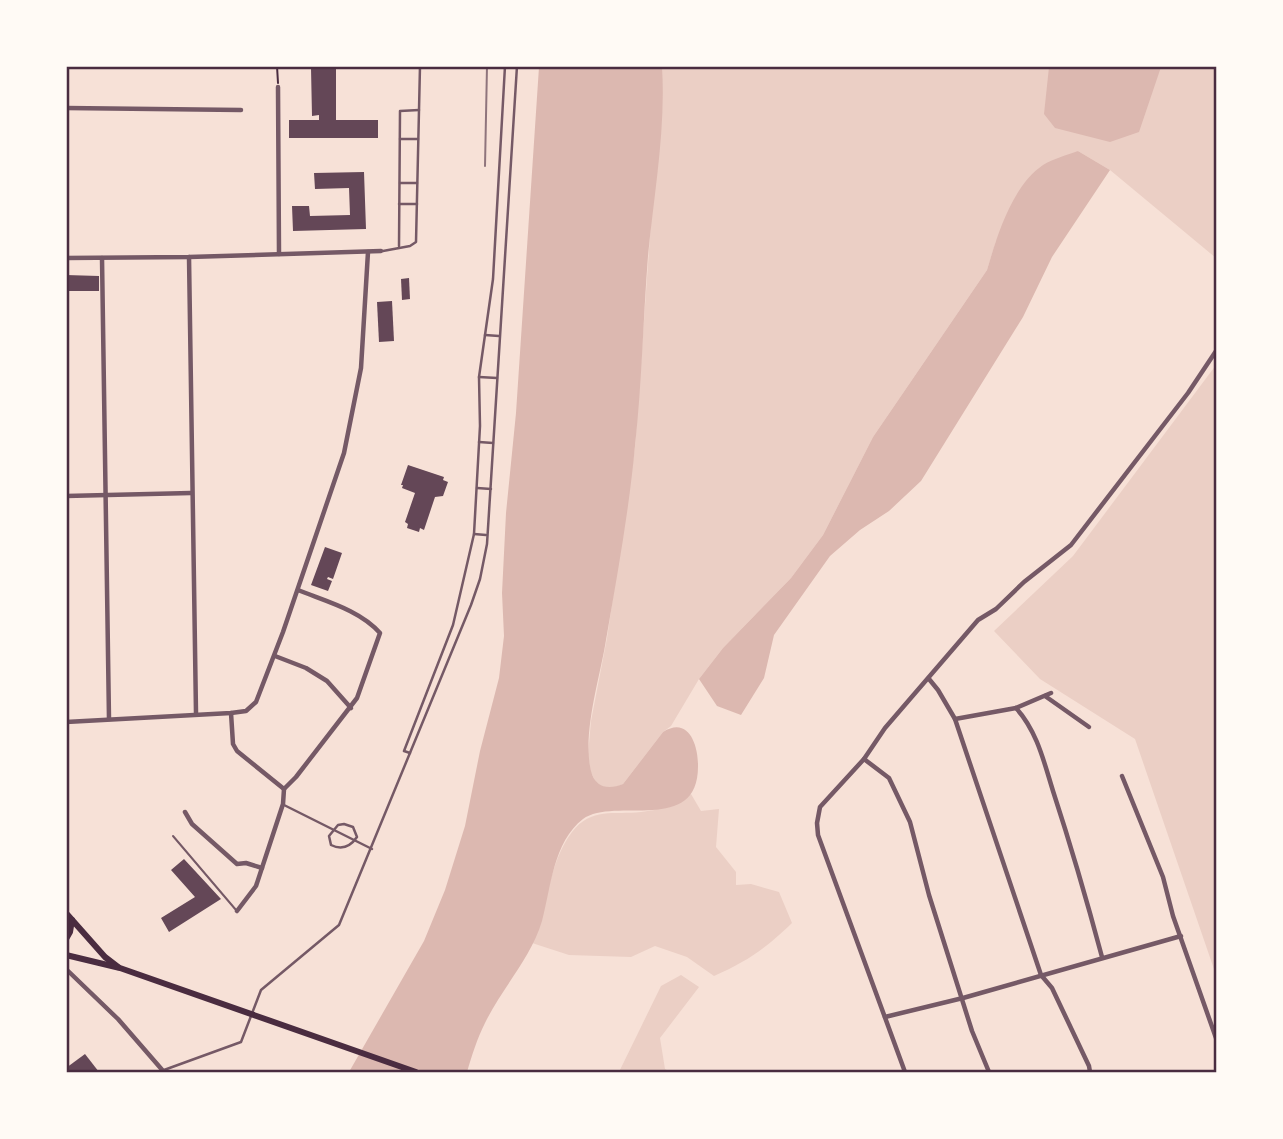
<svg xmlns="http://www.w3.org/2000/svg" width="1283" height="1139" font-family="'Alegreya Sans',sans-serif">
<style>
.green{fill:#ebcfc5}
.water{fill:#dcb8b0}
.building{fill:#644757}
.lines{fill:none;stroke-linecap:round;stroke-linejoin:round}
.path{stroke:#4a2c40;stroke-width:2}
.service{stroke:#755966;stroke-width:2}
.pedestrian{stroke:#755966;stroke-width:2.5}
.minor{stroke:#755966;stroke-width:4.5}
.primary{stroke:#4a2c40;stroke-width:6}
.rail{stroke:#8f747c;stroke-width:2}
.neatline{fill:none;stroke:#4a2c40;stroke-width:2.5}
</style>
<rect width="100%" height="100%" fill="#f7e1d7"/>
<g class="green">
<polygon points="662,67 1216,67 1216,258 1110,170 1078,151 996,241 987,270 873,437 823,535 791,578 723,648 699,679 671,726 663,732 623,784 614,788 603,787 596,782 591,773 588,755 591,721 607,638 635,447"/>
<polygon points="1216,365 1216,975 1135,739 1040,679 994,631 1073,556"/>
<path d="M 691,794 L 701,811 L 719,809 L 716,847 L 736,872 L 736,885 L 751,884 L 779,892 L 792,923 C 765,949 748,961 714,976 L 687,957 L 655,946 L 631,957 L 569,955 L 532,943 C 548,907 548,864 572,832 C 591,807 614,815 641,812 C 659,810 678,805 691,794 Z"/>
<polygon points="681,975 699,987 660,1038 665,1069 670,1072 619,1072 661,986"/>
</g>
<g class="water">
<path d="M 539,67 L 662,67 C 666,129 654,194 648,256 C 643,320 642,383 635,446 C 629,511 617,576 606,640 C 600,678 582,733 591,771 C 595,788 609,790 623,784 L 663,732 C 688,716 698,744 698,765 C 699,836 615,796 583,819 C 553,842 551,888 542,921 C 531,958 502,988 485,1023 C 477,1039 472,1055 467,1072 L 349,1072 L 424,941 L 445,890 L 465,826 L 480,751 L 499,678 L 504,636 L 502,593 L 506,513 L 516,413 Z"/>
<polygon points="1049,67 1049,66 1161,67 1139,132 1110,142 1055,128 1044,114"/>
<path d="M 1078,151 L 1110,170 L 1052,257 L 1023,317 L 921,481 L 889,511 L 860,530 L 830,556 L 774,635 L 764,678 L 741,715 L 717,706 L 699,679 L 723,648 L 791,578 L 823,535 L 873,437 L 987,270 C 997,236 1012,186 1043,165 C 1053,159 1067,155 1078,151 Z"/>
</g>
<g class="building">
<polygon points="319,66 336,66 336,120 378,120 378,138 289,138 289,120 319,120 319,115 312,116 311,68"/>
<polygon points="364,172 366,229 293,231 292,206 309,206 310,216 350,215 349,188 315,189 314,173"/>
<polygon points="66,275 99,276 99,291 66,291"/>
<polygon points="409,278 410,299 402,300 401,279"/>
<polygon points="392,301 394,341 379,342 377,302"/>
<polygon points="408,465 444,477 443,480 448,482 443,496 435,497 424,530 420,528 419,532 407,528 408,524 405,522 415,493 402,488 403,485 401,485"/>
<polygon points="325,547 342,553 333,579 328,577 327,579 332,581 328,591 311,585"/>
<polygon points="184,859 221,899 169,932 161,918 195,897 171,870"/>
<polygon points="85,1054 99,1072 66,1072 66,1068"/>
</g>
<g class="lines">
<polyline class="path" points="277,66 278,83"/>
<polyline class="service" points="173,836 236,910"/>
<g class="pedestrian">
<polyline points="400,139 418,139"/>
<polyline points="400,183 417,183"/>
<polyline points="399,204 417,204"/>
<polyline points="399,246 400,111 419,110"/>
<polyline points="383,251 410,246 416,242 420,66"/>
<polyline points="485,335 499,336"/>
<polyline points="479,377 497,378"/>
<polyline points="479,442 493,443"/>
<polyline points="477,488 491,489"/>
<polyline points="474,534 486,535"/>
<polyline points="410,753 404,751 453,625 474,534 480,426 479,377 493,279 505,66"/>
<polyline points="284,805 372,849"/>
<path d="M 344,824 L 353,827 L 357,837 C 350,847 341,850 331,845 L 329,836 L 338,825 Z"/>
<polyline points="164,1070 241,1042 261,990 339,925 471,605 480,579 487,544 517,66"/>
</g>
<g class="minor">
<polyline points="278,87 279,254"/>
<polyline points="66,108 241,110"/>
<polyline points="189,257 196,713"/>
<polyline points="66,258 189,257 381,251"/>
<polyline points="102,258 109,719"/>
<polyline points="66,496 191,493"/>
<polyline points="275,656 306,668 327,681 351,708"/>
<polyline points="929,679 938,690 955,719 1041,975 1052,988 1089,1066 1090,1072"/>
<polyline points="1045,696 1089,727"/>
<path d="M 1016,708 C 1037,731 1044,762 1053,791 C 1071,846 1087,901 1102,957"/>
<polyline points="231,713 233,744 237,751 284,789"/>
<polyline points="955,719 1016,708 1051,693"/>
<polyline points="66,722 231,713 246,711 256,702 283,632 344,453 361,368 368,252"/>
<polyline points="864,759 889,778 910,822 929,895 972,1031 989,1072"/>
<polyline points="1122,776 1163,877 1173,916 1216,1038"/>
<polyline points="185,812 192,824 237,864 246,863 262,868"/>
<path d="M 237,911 L 256,886 L 283,804 L 284,789 L 296,777 L 357,698 L 380,633 C 360,610 325,601 298,590"/>
<polyline points="66,969 118,1019 164,1072"/>
<polyline points="885,1017 963,998 1181,936"/>
<polyline points="905,1072 818,835 817,823 820,807 864,759 885,728 978,620 996,609 1024,582 1071,545 1188,393 1216,351"/>
</g>
<g class="primary">
<polyline points="66,913 105,957 118,967"/>
<polyline points="66,939 70,932 72,920"/>
<polyline points="66,955 120,968 416,1072"/>
</g>
<polyline class="rail" points="485,166 487,66"/>
</g>
<rect width="1283" height="1139" fill="none" stroke="#fffaf5" stroke-width="136"/>
<rect x="68" y="68" width="1147" height="1003" class="neatline"/>
</svg>
